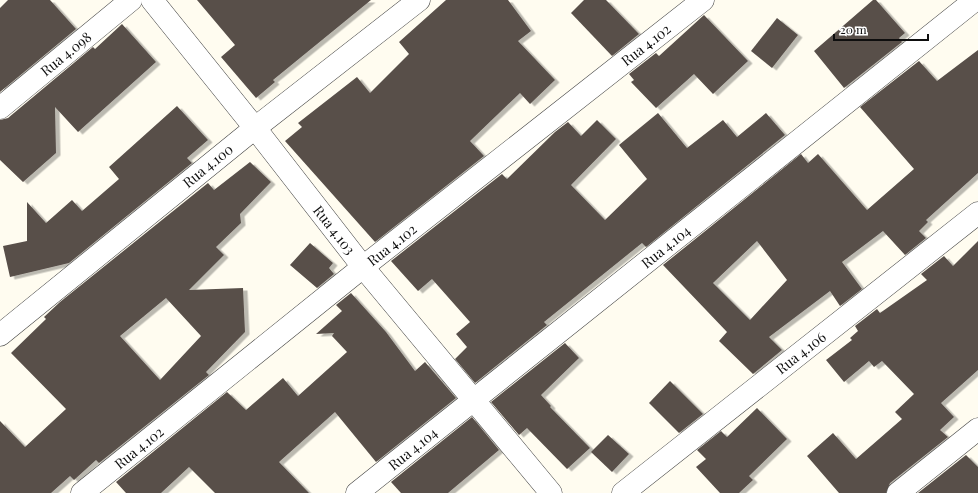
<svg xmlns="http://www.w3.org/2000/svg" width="978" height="493" font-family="'Playfair Display',serif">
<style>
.building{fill:#584f4a;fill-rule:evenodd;filter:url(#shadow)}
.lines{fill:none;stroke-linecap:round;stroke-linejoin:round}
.minor-casing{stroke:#414141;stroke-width:23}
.minor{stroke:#fff;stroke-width:22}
.labels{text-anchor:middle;stroke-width:4;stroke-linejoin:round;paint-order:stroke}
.street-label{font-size:14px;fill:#0e0e0e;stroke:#fff}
</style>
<defs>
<filter id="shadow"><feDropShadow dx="4.5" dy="2.5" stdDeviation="0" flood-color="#0004"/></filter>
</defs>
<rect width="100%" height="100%" fill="#fffcf0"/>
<g class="building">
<polygon points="8,0 50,0 76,29 0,92 0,8"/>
<polygon points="197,0 371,0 273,80 275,82 256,98 221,57 235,45"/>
<polygon points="446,0 508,0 531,31 518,41 555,80 530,104 520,93 470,141 484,156 375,242 285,141 302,127 298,123 357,77 370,93 409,54 399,42"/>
<polygon points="584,0 606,0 639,34 612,56 571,13"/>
<polygon points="873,0 876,0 905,33 899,38 902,42 844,88 814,51"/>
<polygon points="704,15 748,61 713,94 694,74 656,108 631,82 634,80 629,74 656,53 659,56"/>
<polygon points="777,18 798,35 772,68 751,51"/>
<polygon points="122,24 156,62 78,132 55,107 56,153 23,182 0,160 0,120 8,118 93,47 95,49"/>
<path d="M 978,50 L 978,173 L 926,220 L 928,222 L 919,231 L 926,238 L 905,255 L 883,231 L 842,262 L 862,289 L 840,306 L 830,291 L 769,337 L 782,350 L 753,374 L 719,341 L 727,332 L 663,265 L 801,154 L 808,163 L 818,154 L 867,210 L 914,169 L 860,107 L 919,61 L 937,81 ZM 757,241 L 787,280 L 750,320 L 713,283 Z"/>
<polygon points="177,106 208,140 187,158 192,163 69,263 10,277 3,246 27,241 27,202 46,223 72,200 82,211 119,179 109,167"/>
<polygon points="658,113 687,148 723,120 737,137 766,113 785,135 646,247 642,243 544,322 547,325 475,383 455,359 467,347 456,334 470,322 432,279 418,291 391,261 502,174 507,179 555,132 568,122 581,136 597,120 616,139 571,185 605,220 647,179 619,145"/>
<path d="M 250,162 L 271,182 L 240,214 L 241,223 L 216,247 L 224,255 L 189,290 L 243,288 L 245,332 L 206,372 L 209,375 L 99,463 L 96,460 L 74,480 L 70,476 L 51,493 L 0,493 L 0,421 L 25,447 L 66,409 L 11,353 L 46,319 L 44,317 L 60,302 L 208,183 L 214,190 ZM 166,298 L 201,336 L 160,380 L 120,336 Z"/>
<polygon points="978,241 978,370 941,403 954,417 940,430 948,437 890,483 886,493 839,493 807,456 833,433 856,459 902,419 895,412 914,394 882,361 874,367 869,361 844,382 826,360 852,340 850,338 858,331 855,326 877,309 880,313 927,280 921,274 944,256 953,266"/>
<polygon points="310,243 333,263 329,268 334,274 317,288 290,265"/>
<polygon points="351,293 386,332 415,371 425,362 456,398 376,462 335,412 279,462 309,493 215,493 189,467 161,493 126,493 116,482 227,392 246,410 283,378 298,396 347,352 332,336 334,333 316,334 342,311 336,305"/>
<polygon points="565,343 579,358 541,395 551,406 550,407 590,448 567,469 527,428 519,435 491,402"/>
<polygon points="670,381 703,414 679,433 649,403"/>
<polygon points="757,408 787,439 749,476 753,480 739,493 720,493 696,467 706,459 697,450 721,431 727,437"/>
<polygon points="472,417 499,450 448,493 401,493 391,482"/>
<polygon points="608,435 629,454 612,472 591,452"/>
<polygon points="966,455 978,467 978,493 918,493"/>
</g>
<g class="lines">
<defs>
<g id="minor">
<polyline points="152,0 255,128 363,267 551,493"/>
<polyline points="0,108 131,0"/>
<polyline points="0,335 255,128 419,0"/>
<polyline points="82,493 363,267 703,0"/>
<polyline points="357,493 975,0"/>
<polyline points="623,493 978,213"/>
<polyline points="898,493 978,429"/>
</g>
</defs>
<use href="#minor" class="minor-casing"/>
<use href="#minor" class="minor"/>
</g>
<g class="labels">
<g class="street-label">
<text transform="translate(646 45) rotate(-38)" y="5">Rua 4.102</text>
<text transform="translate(66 54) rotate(-39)" y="5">Rua 4.098</text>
<text transform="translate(208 166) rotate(-39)" y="5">Rua 4.100</text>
<text transform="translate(334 230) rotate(52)" y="5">Rua 4.103</text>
<text transform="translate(392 245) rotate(-38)" y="5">Rua 4.102</text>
<text transform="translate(666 247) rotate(-39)" y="5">Rua 4.104</text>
<text transform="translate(801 353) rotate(-38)" y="5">Rua 4.106</text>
<text transform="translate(139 448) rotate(-39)" y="5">Rua 4.102</text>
<text transform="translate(413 449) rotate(-39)" y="5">Rua 4.104</text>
</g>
</g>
<path d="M834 34v6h94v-6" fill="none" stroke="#0e0e0e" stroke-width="2"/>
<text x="840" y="34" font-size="12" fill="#0e0e0e" stroke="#ffffff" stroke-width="3" paint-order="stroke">20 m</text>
</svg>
